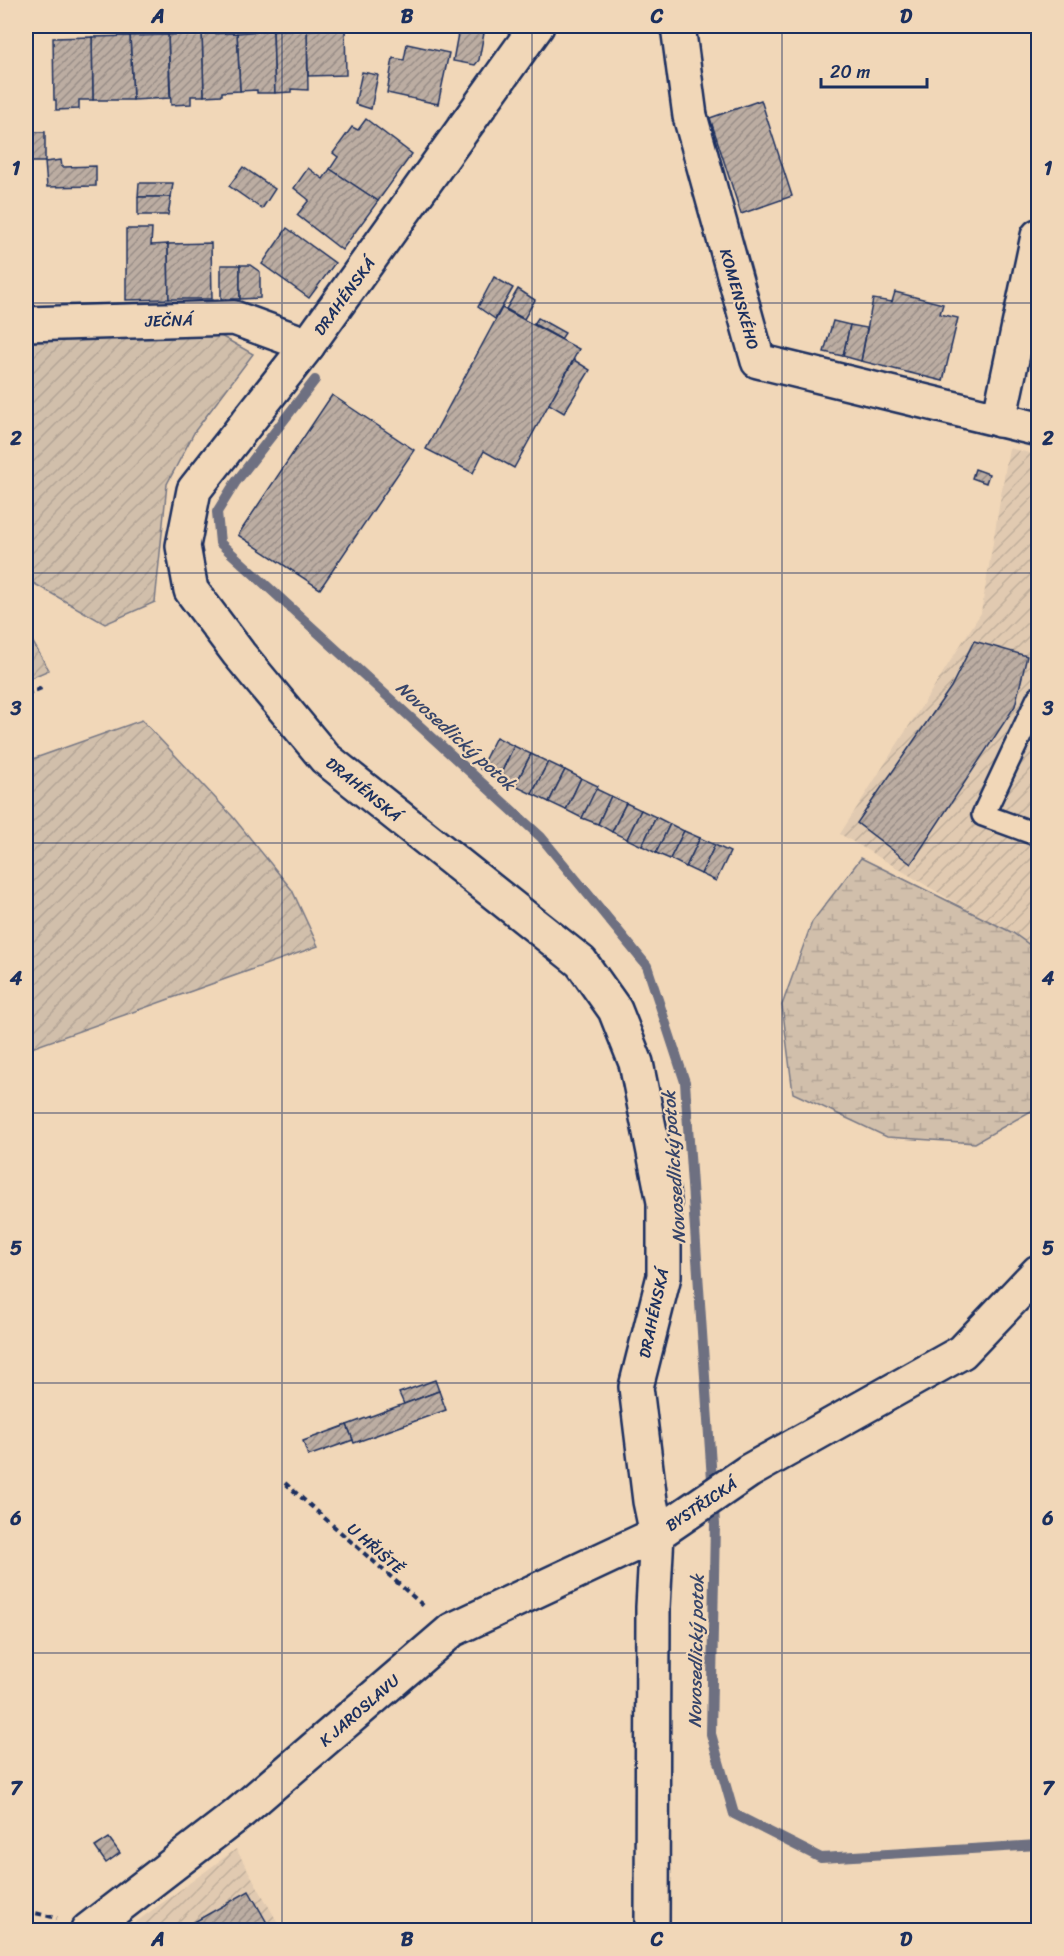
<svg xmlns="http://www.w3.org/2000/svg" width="1064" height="1956" font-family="Sriracha,sans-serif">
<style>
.industrial{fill:url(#industrial-furrows)}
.wetland{fill:url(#wetland-marsh);stroke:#767784;stroke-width:1.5}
.garden{fill:url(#garden-furrows);stroke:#767784;stroke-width:1.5}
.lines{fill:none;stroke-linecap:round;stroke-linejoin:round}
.stream{stroke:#6e7081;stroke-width:10}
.building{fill:url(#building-hatch);stroke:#1b2f5e;stroke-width:1.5}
.lane-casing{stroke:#1b2f5e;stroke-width:26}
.street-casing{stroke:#1b2f5e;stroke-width:38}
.secondary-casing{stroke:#1b2f5e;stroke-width:38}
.path{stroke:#1b2f5e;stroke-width:4;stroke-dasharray:6 4.5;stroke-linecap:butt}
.lane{stroke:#f1d7b8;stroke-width:21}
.street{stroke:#f1d7b8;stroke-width:33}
.secondary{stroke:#f1d7b8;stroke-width:33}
.grid{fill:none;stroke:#1b2f5e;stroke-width:1.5;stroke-opacity:0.55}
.labels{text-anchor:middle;stroke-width:4.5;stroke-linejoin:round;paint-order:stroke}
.street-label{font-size:16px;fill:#1b2f5e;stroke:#f1d7b8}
.water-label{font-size:18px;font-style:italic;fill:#37456a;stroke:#f1d7b8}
.neatline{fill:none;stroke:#1b2f5e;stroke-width:2}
.grid-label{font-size:20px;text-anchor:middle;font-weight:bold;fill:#1b2f5e}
</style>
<defs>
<pattern id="industrial-furrows" width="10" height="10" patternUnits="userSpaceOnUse" patternTransform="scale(1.5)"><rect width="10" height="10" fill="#e1cab1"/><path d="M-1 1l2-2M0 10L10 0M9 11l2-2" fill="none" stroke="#c0ae9b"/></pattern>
<pattern id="wetland-marsh" width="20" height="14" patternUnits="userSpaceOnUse" patternTransform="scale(1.5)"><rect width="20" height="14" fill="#d1bfab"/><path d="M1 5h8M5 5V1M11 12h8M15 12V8" fill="none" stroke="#b3a496"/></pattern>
<pattern id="garden-furrows" width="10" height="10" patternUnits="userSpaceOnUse" patternTransform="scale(1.5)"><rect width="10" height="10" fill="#d1bfab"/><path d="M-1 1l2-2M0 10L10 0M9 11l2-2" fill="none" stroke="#b3a496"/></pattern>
<pattern id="building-hatch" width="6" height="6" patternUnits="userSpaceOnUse" patternTransform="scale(1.5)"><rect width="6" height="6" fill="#bcada2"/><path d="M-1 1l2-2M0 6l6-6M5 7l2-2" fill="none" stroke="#988d87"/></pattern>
</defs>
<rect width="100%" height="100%" fill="#f1d7b8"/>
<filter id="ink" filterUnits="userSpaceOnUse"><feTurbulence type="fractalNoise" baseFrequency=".0167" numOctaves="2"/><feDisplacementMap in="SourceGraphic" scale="12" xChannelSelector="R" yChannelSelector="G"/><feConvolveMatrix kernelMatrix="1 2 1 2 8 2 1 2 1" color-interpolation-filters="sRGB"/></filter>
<g filter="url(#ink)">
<g class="industrial">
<polygon points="1009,448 1038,455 1038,952 840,834 981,613"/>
<polygon points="236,1849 282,1930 125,1930"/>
</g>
<polygon class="wetland" points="861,858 1013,933 1038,951 1038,1107 975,1143 887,1137 793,1093 782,1005 812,922"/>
<g class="garden">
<polygon points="219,335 253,354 195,431 167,484 155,602 105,624 26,579 26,342"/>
<polygon points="26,636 31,639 49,670 26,680"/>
<polygon points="142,720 233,817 292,890 318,946 26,1050 26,759 27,761"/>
</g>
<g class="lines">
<polyline class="stream" points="315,380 235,483 217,512 220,543 541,837 647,966 685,1082 715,1524 711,1734 734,1814 821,1858 1038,1845"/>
</g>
<g class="building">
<polygon points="345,28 346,75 308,76 307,30"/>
<polygon points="459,28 484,33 479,60 475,65 453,61"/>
<polygon points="273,30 275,93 257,93 257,90 240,91 237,33"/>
<polygon points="273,30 307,30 308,90 291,89 291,92 275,93"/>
<polygon points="237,33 240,91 222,92 222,95 204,96 202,34"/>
<polygon points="202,34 204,96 191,96 191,104 171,105 168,35"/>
<polygon points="168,35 170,98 133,100 130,36"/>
<polygon points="130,36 133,100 93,100 92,37"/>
<polygon points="92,37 93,100 79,100 79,109 56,110 56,100 54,100 53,38"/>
<polygon points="407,44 449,53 438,104 387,93 393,58 404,60"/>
<polygon points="362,72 378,75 371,109 355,104"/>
<polygon points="26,75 28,75 29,122 26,122"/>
<polygon points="761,100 792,196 741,214 710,118"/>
<polygon points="366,119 412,154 378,201 330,169 338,157 333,153 352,127 358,130"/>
<polygon points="29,132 45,132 45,162 28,162"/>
<polygon points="61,160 62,167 96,166 96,186 47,187 45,162"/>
<polygon points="243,167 275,189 262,209 229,186"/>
<polygon points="308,168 323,179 330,169 378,201 342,250 297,215 309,200 294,188"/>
<polygon points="139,183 173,183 171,197 138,197"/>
<polygon points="138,197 171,197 168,215 138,215"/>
<polygon points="287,228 335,263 309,298 262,264"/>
<polygon points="126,229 152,229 151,245 168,244 169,299 126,300"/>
<polygon points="211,243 212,299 169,299 168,244"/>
<rect x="221" y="265" width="19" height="34"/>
<polygon points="240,265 250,265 260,272 260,298 240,299"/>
<polygon points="494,277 513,288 495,319 478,307"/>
<polygon points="518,289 535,300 524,319 506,309"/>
<polygon points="895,292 943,304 940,314 958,318 943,381 861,361 873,299 892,302"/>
<polygon points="502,308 579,349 514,468 484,451 473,473 426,449"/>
<polygon points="538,318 565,333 561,339 534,324"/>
<polygon points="833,321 850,325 843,356 824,352"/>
<polygon points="850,325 867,328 861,361 843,356"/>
<polygon points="574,360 590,370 564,413 549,404"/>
<polygon points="332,395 414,450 320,589 238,535"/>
<polygon points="975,469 989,474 986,483 972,478"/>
<polygon points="974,641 1027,656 1015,706 911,864 857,823 951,687"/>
<polygon points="496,737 514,746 499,778 480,769"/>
<polygon points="514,746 531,754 515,786 499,778"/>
<polygon points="531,754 548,762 532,794 515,786"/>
<polygon points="548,762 565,770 549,802 532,794"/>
<polygon points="565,770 581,778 566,810 549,802"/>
<polygon points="581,778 598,786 582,818 566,810"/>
<polygon points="596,789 611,796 598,824 582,818"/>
<polygon points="611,796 626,803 612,832 598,824"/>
<polygon points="626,803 641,810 627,839 612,832"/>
<polygon points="641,810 656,817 642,846 627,839"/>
<polygon points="656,817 670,824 656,853 642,846"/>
<polygon points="670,824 684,831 670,859 656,853"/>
<polygon points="684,831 700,838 686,867 670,859"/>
<polygon points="700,838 715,845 701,874 686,867"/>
<polygon points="715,845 730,852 716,881 701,874"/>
<polygon points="435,1380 439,1391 404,1404 399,1393"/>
<polygon points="439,1391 446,1410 354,1443 347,1425"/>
<polygon points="347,1425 353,1440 308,1456 303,1441"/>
<polygon points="109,1838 120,1853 106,1863 95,1847"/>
<polygon points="249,1891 271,1930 180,1930"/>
</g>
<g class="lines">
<defs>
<polyline id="lane" points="1038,698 983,815 1038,835"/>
<g id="street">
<polyline points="678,26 690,116 758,361 1038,429"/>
<polyline points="26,324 234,318 308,345"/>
<polyline points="999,420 1038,236"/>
<polyline points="88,1930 237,1815 452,1630 657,1534 650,1501 636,1387 664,1276 664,1202 636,1063 615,1010 581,962 325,758 239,654 191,590 183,546 194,490 308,345 537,26"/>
</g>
<polyline id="secondary" points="652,1930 653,1607 657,1534 749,1471 962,1352 1038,1272"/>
</defs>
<use href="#lane" class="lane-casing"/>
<use href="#street" class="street-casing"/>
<use href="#secondary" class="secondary-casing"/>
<g class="path">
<polyline points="26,694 42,688"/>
<polyline points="285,1483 426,1608"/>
<polyline points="26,1911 57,1918"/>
</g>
<use href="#lane" class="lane"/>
<use href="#street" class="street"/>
<use href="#secondary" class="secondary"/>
</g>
</g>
<path class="grid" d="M 282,26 L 282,1930M 532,26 L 532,1930M 782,26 L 782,1930M 26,303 L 1038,303M 26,573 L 1038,573M 26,843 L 1038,843M 26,1113 L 1038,1113M 26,1383 L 1038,1383M 26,1653 L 1038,1653"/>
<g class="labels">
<g class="street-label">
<text transform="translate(344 296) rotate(-54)" y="6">DRAHÉNSKÁ</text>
<text transform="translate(740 299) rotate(74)" y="6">KOMENSKÉHO</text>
<text transform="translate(169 320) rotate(-2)" y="6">JEČNÁ</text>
<text transform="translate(364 789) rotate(39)" y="6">DRAHÉNSKÁ</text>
<text transform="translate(653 1313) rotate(-78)" y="6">DRAHÉNSKÁ</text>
<text transform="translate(701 1504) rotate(-34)" y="6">BYSTŘICKÁ</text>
<text transform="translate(376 1548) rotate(41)" y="6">U HŘIŠTĚ</text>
<text transform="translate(359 1710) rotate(-41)" y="6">K JAROSLAVU</text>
</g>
<g class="water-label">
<text transform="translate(456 736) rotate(42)" y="6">Novosedlický potok</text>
<text transform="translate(674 1167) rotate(-94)" y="6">Novosedlický potok</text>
<text transform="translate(696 1651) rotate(-89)" y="6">Novosedlický potok</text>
</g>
</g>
<rect width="1064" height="1956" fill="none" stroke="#f1d7b8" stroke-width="66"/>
<path d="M821 78v9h106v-9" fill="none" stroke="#1b2f5e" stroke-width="3"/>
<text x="830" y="78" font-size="18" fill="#1b2f5e" stroke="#f1d7b8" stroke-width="4.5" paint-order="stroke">20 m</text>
<rect x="33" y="33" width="998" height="1890" class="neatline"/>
<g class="grid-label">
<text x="158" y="23">A</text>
<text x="407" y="23">B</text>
<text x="657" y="23">C</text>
<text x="906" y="23">D</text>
<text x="16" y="175">1</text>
<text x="1048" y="175">1</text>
<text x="16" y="445">2</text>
<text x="1048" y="445">2</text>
<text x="16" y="715">3</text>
<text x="1048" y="715">3</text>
<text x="16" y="985">4</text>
<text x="1048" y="985">4</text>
<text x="16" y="1255">5</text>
<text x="1048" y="1255">5</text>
<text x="16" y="1525">6</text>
<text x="1048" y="1525">6</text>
<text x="16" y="1795">7</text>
<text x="1048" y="1795">7</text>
<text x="158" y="1946">A</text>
<text x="407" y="1946">B</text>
<text x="657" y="1946">C</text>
<text x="906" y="1946">D</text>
</g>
</svg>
